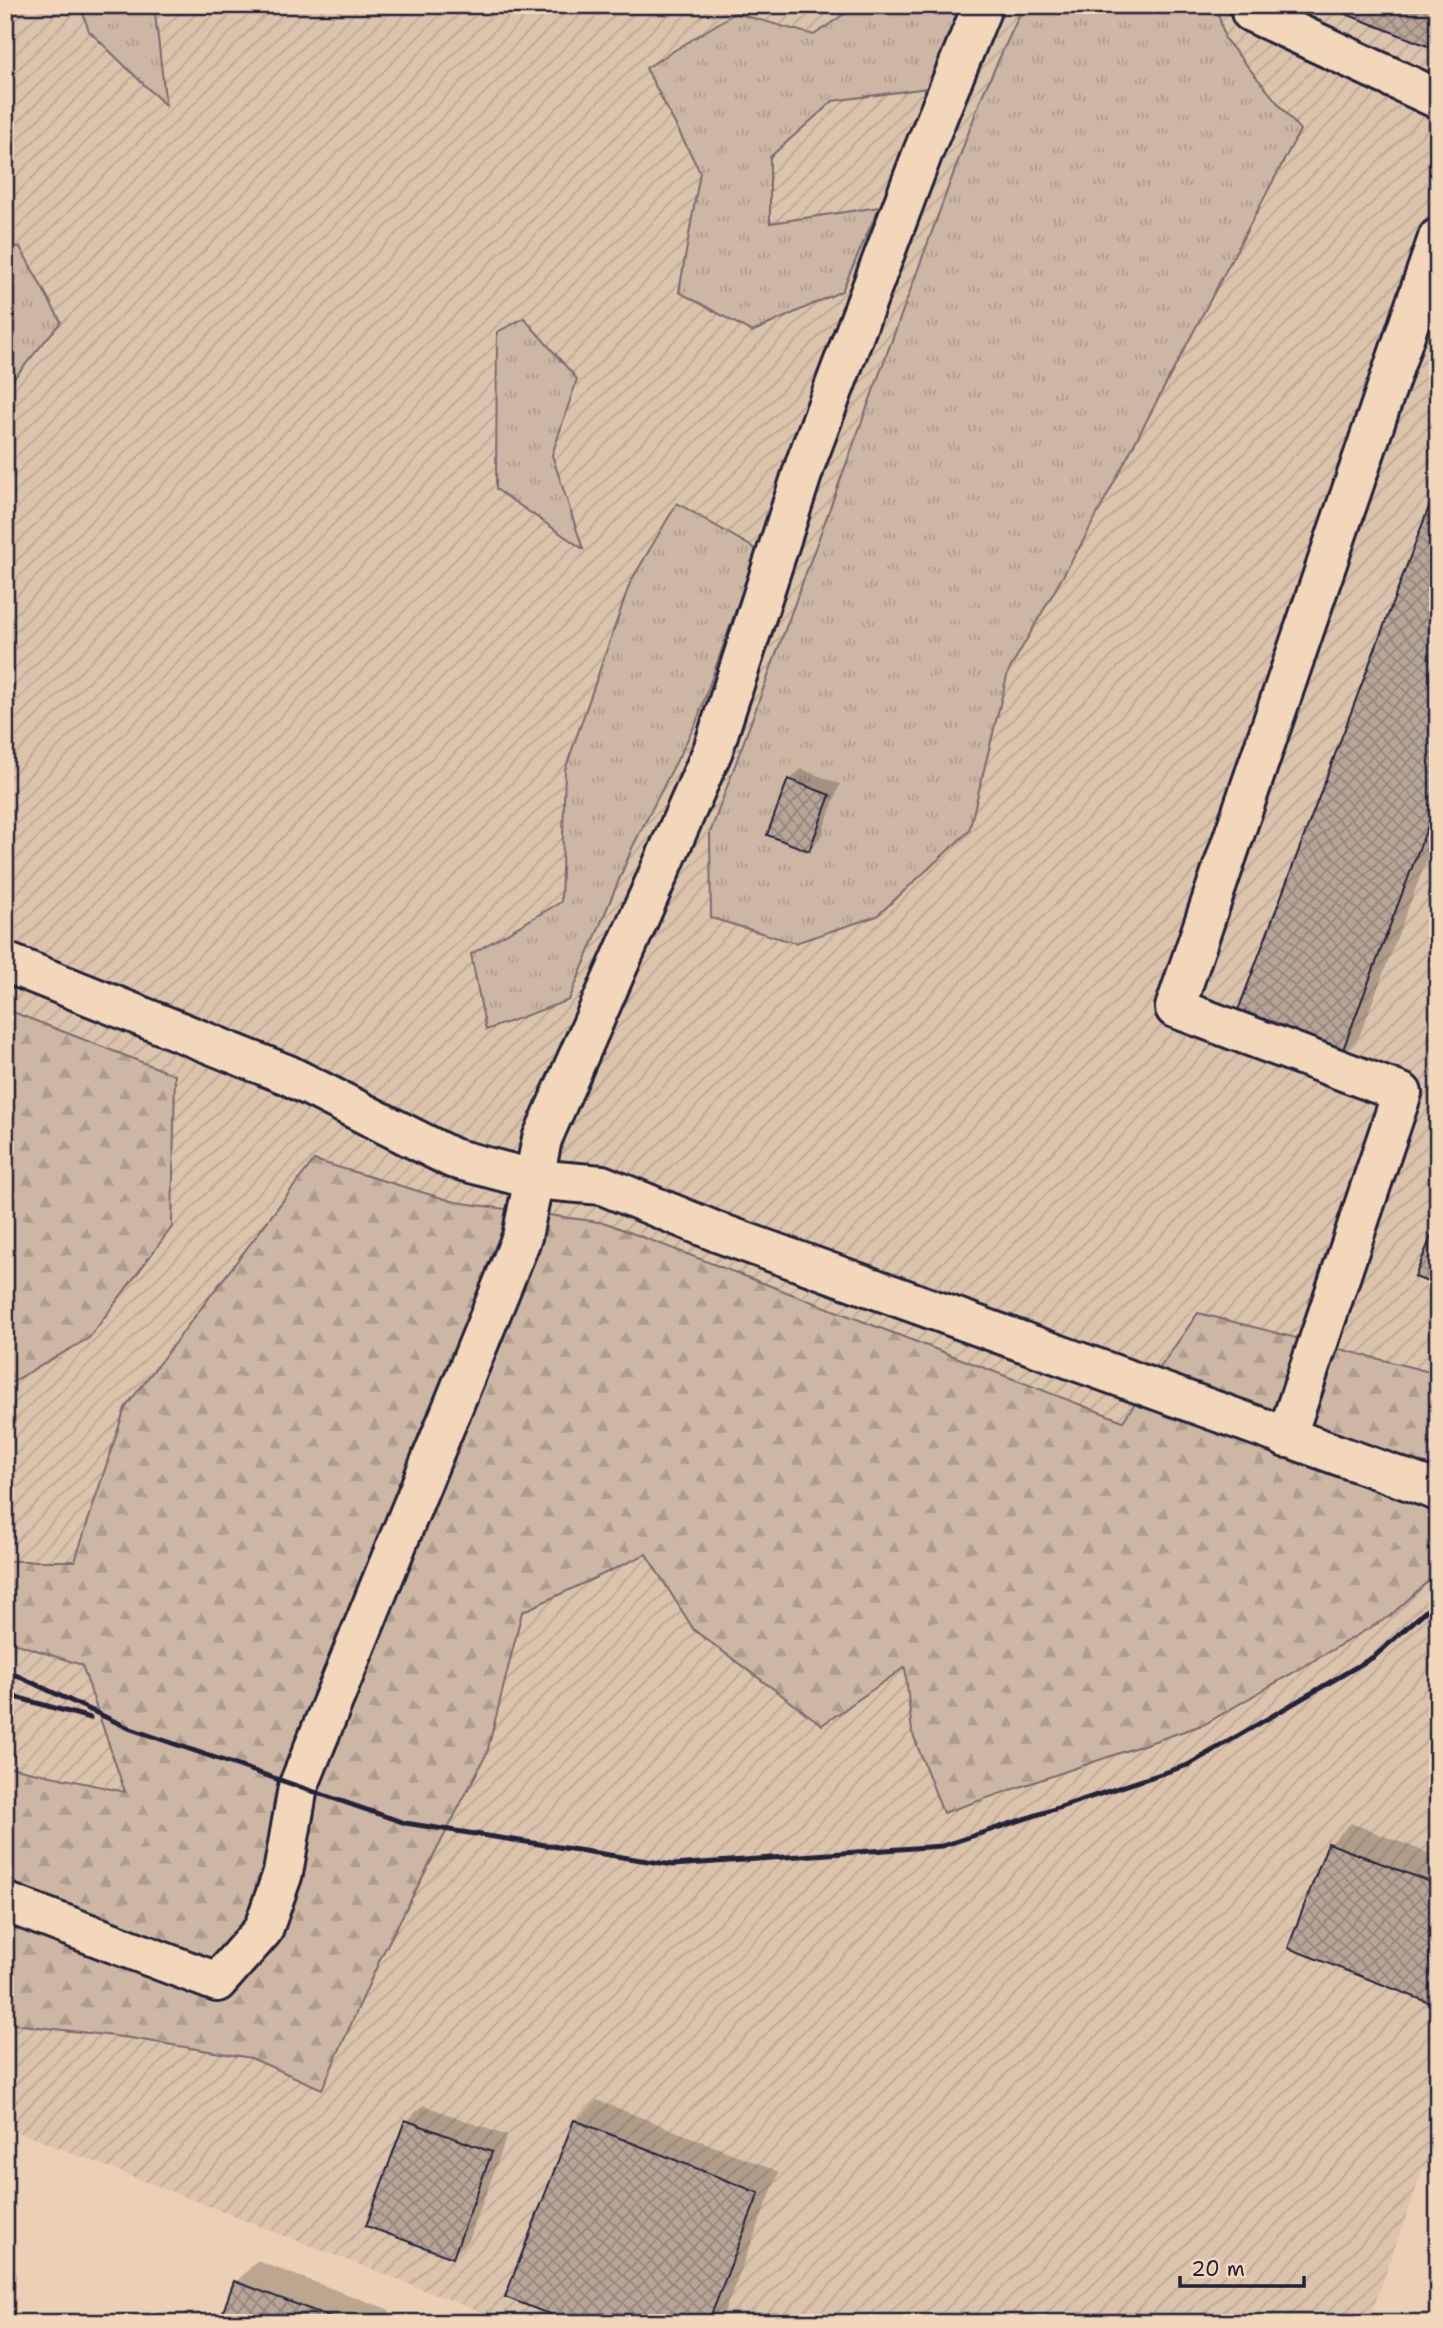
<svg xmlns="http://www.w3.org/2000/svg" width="1443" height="2328" font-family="'Shantell Sans',sans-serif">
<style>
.industrial{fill:url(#industrial-furrows)}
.grass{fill:url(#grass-tufts);stroke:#786c6f;stroke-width:2}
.forest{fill:url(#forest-firs);stroke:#786c6f;stroke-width:2}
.shadow{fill:#0003}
.building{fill:url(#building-cross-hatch);stroke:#22223b;stroke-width:2}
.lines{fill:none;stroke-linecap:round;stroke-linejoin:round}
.minor-casing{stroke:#22223b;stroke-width:44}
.minor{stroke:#f3d7ba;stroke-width:38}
.rail{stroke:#22223b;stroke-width:5}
</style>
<defs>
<pattern id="industrial-furrows" width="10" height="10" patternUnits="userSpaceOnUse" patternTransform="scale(1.75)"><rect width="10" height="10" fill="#dcc3ac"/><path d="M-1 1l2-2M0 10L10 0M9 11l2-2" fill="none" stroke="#bca795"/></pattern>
<pattern id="grass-tufts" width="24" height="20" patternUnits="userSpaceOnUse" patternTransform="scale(1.75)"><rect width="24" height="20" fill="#cdb6a3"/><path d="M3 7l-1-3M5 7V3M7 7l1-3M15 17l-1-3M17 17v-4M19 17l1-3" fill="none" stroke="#b09c8d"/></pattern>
<pattern id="forest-firs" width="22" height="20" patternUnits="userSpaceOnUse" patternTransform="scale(1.75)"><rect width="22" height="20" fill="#cdb6a3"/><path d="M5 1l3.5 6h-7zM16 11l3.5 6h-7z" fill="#b09c8d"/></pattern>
<pattern id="building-cross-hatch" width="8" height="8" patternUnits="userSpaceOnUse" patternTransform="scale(1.75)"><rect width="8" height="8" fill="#b8a597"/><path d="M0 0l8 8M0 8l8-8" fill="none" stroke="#95867c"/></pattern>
</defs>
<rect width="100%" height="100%" fill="#ebd0b5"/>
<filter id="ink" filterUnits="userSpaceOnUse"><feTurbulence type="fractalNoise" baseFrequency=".0143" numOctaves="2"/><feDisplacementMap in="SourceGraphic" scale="14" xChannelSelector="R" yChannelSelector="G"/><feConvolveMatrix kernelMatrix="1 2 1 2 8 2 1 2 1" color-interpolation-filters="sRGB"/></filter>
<g filter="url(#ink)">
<polygon class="industrial" points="5,5 1438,5 1438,2174 1423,2169 1368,2323 509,2323 5,2127"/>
<g class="grass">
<polygon points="80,5 154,5 166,106 89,31"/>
<polygon points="857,5 962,5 927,88 833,101 770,157 770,223 879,207 842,291 752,332 679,292 700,172 646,68 735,13 814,35"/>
<polygon points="1024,5 1216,5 1225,39 1300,130 1083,541 1008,672 969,831 877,916 795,943 711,918 710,833 982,96"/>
<polygon points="5,246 20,247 61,322 5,389"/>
<polygon points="524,318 577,379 552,455 583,549 496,489 497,332"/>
<polygon points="677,503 757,550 696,723 633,846 569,1000 486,1030 471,954 561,902 565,770 630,583"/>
</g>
<g class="forest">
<polygon points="5,1009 175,1075 172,1227 89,1338 5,1386"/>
<polygon points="314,1160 455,1202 606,1223 1123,1421 1198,1313 1438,1374 1438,1572 1390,1616 1205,1724 943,1813 912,1732 905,1667 822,1725 694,1630 646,1554 522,1612 487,1753 381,1957 322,2089 251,2058 130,2038 5,2023 5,1766 125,1792 82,1665 5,1640 5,1561 75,1561 125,1408"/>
</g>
<g class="shadow">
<polygon points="1438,488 1438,830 1359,1037 1338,1058"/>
<polygon points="801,769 840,784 820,838 809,849 790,780"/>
<polygon points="1351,1823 1438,1857 1438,2004 1330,1844"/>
<polygon points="597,2100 779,2172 720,2323 576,2323 576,2121"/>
<polygon points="423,2105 507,2136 469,2240 453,2256 407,2121"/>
<polygon points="257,2261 390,2310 385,2323 220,2323 236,2282"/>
</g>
<g class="building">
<polygon points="1323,5 1438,5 1438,50"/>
<polygon points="1438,483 1438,799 1339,1060 1234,1021"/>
<polygon points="788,779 830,795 809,851 767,835"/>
<polygon points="1438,1219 1438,1286 1415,1277"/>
<polygon points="1328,1843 1438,1885 1438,2006 1288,1948"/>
<polygon points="405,2120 492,2152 453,2258 366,2226"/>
<polygon points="574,2120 759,2193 708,2323 572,2323 505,2297"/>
<polygon points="234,2281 347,2323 219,2323"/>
</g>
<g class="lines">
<defs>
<g id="minor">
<polyline points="1250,5 1251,12 1438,99"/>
<polyline points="5,962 288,1075 452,1158 532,1179 602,1185 717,1232 1438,1491"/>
<polyline points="1286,1438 1402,1093 1175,1008 1438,238"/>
<polyline points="5,1902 217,1982 263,1930 283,1873 298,1787 522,1237 542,1139 713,750 806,462 923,152 983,5"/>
</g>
</defs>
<use href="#minor" class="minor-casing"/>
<use href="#minor" class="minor"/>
<g class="rail">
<polyline points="5,1670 131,1729 405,1823 673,1865 942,1846 1188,1765 1375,1656 1438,1600"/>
<polyline points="5,1694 90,1718"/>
</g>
</g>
</g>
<rect width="1443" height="2328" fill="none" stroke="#f3d7ba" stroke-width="28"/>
<rect x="14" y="14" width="1415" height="2300" fill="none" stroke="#22223b" stroke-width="2.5" filter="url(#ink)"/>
<path d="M1180 2276v10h124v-10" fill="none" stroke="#22223b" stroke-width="3.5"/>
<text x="1191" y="2276" font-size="21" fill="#22223b" stroke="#f3d7ba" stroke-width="5" paint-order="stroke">20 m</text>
</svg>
